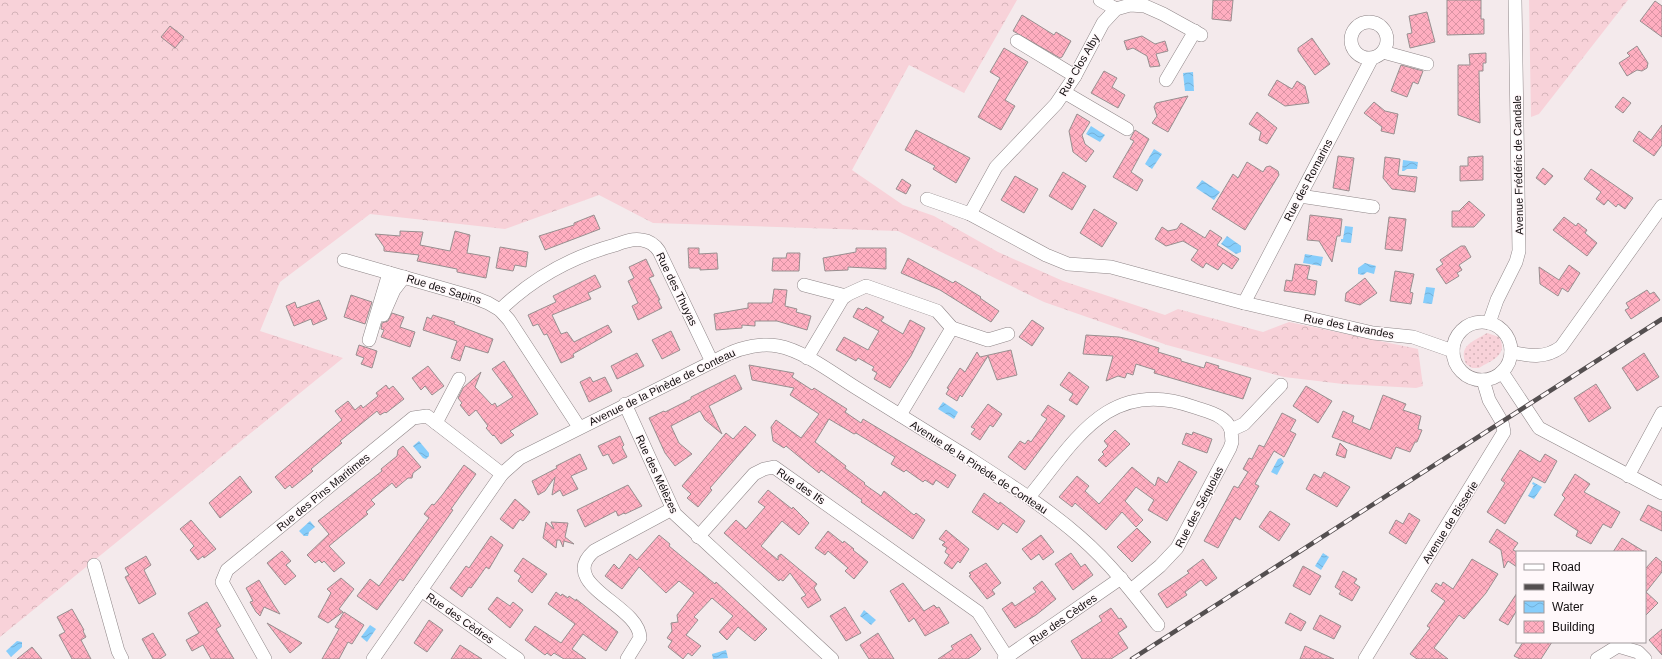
<svg xmlns="http://www.w3.org/2000/svg" width="1662" height="659" font-family="Helvetica,sans-serif">
<style>
.grass{fill:url(#grass-dots)}
.forest{fill:url(#forest-crowns)}
.water{fill:url(#water-waves)}
.building{fill:url(#building-cross-hatch);stroke:#988f90}
.lines{fill:none;stroke-linecap:round;stroke-linejoin:round}
.minor-casing{stroke:#8f8688;stroke-width:14}
.minor{stroke:#fff;stroke-width:13}
.rail-casing{stroke:#544f50;stroke-width:4.5}
.rail{stroke:#fff8fa;stroke-width:3;stroke-dasharray:9;stroke-linecap:butt}
.labels{text-anchor:middle;stroke-width:3;stroke-linejoin:round;paint-order:stroke}
.street-label{font-size:11px;fill:#110d0e;stroke:#fff8fa}
</style>
<defs>
<pattern id="grass-dots" width="8" height="8" patternUnits="userSpaceOnUse"><rect width="8" height="8" fill="#f8d2d9"/><path d="M2 2h.1M6 6h.1" fill="none" stroke="#d4b3b9" stroke-width="1.8" stroke-linecap="round"/></pattern>
<pattern id="forest-crowns" width="20" height="18" patternUnits="userSpaceOnUse"><rect width="20" height="18" fill="#f8d2d9"/><path d="M2 6a3 3 0 1 1 6 0M12 15a3 3 0 1 1 6 0" fill="none" stroke="#d4b3b9"/></pattern>
<pattern id="water-waves" width="16" height="10" patternUnits="userSpaceOnUse"><rect width="16" height="10" fill="#86cdfb"/><path d="M0 5q4-4 8 0t8 0" fill="none" stroke="#73afd6"/></pattern>
<pattern id="building-cross-hatch" width="8" height="8" patternUnits="userSpaceOnUse"><rect width="8" height="8" fill="#ffaec0"/><path d="M0 0l8 8M0 8l8-8" fill="none" stroke="#da94a4"/></pattern>
</defs>
<rect width="100%" height="100%" fill="#f4eaec"/>
<path class="grass" d="M 1487,333 L 1499,337 C 1509,355 1492,360 1479,368 L 1472,368 L 1466,364 C 1458,345 1473,342 1487,333 Z"/>
<g class="forest">
<polygon points="0,0 1017,0 964,93 909,65 852,170 903,205 934,216 998,252 1063,281 1165,315 1178,309 1263,332 1289,322 1418,349 1423,386 1416,388 1343,384 1284,377 1167,345 1044,302 898,231 653,223 599,195 505,229 370,214 280,282 260,331 343,358 0,637"/>
<polygon points="1529,0 1628,0 1539,114 1531,117"/>
</g>
<g class="water">
<polygon points="1193,72 1194,91 1185,91 1183,73"/>
<polygon points="1091,126 1105,135 1100,142 1086,134"/>
<polygon points="1154,149 1162,154 1152,169 1145,164"/>
<polygon points="1403,160 1418,162 1417,169 1407,169 1404,171 1402,171"/>
<polygon points="1202,180 1220,192 1214,200 1196,188"/>
<polygon points="1345,226 1353,227 1351,243 1341,242 1341,239 1343,239"/>
<polygon points="1227,236 1241,246 1241,252 1236,254 1221,244"/>
<polygon points="1305,254 1323,257 1321,266 1303,263"/>
<polygon points="1365,263 1376,266 1374,274 1367,272 1363,275 1358,274 1358,268"/>
<polygon points="1426,287 1435,288 1432,304 1423,303"/>
<polygon points="943,402 958,412 954,419 938,409"/>
<polygon points="419,441 429,453 429,456 426,459 423,458 413,446"/>
<polygon points="1281,458 1284,462 1277,475 1271,472 1278,459"/>
<polygon points="1533,482 1542,487 1534,499 1528,496 1534,485 1532,484"/>
<polygon points="310,521 315,527 309,532 308,536 304,536 299,531"/>
<polygon points="1323,553 1329,557 1321,570 1315,566"/>
<polygon points="864,610 876,620 871,625 860,616"/>
<polygon points="370,625 376,629 367,642 361,637"/>
<polygon points="17,641 22,642 22,647 11,657 6,651"/>
<polygon points="726,650 728,658 713,659 712,654"/>
</g>
<g class="building">
<polygon points="1213,0 1233,0 1231,21 1212,19"/>
<polygon points="1447,0 1481,0 1481,19 1484,19 1484,34 1447,35"/>
<polygon points="1655,1 1662,6 1662,37 1640,21"/>
<polygon points="1427,12 1435,42 1410,48 1407,34 1412,33 1409,16"/>
<polygon points="1022,15 1054,35 1056,32 1071,41 1062,57 1060,58 1013,31"/>
<polygon points="170,26 184,37 175,48 161,37"/>
<polygon points="1142,36 1155,44 1165,41 1168,51 1156,54 1160,66 1150,67 1147,56 1133,48 1127,50 1124,41"/>
<polygon points="1312,38 1330,64 1315,75 1298,51 1298,48"/>
<polygon points="1637,46 1648,63 1647,68 1642,71 1637,70 1627,76 1619,63 1630,56 1627,53"/>
<polygon points="1004,48 1028,62 1005,100 1015,106 1001,130 978,117 1000,78 990,72"/>
<polygon points="1486,53 1486,63 1483,63 1483,71 1479,71 1480,123 1458,115 1458,65 1470,65 1469,54"/>
<polygon points="1401,65 1423,71 1418,84 1413,82 1407,97 1391,91"/>
<polygon points="1104,71 1117,78 1112,87 1125,95 1118,108 1091,93"/>
<polygon points="1277,80 1292,89 1297,81 1305,86 1309,103 1285,106 1268,95"/>
<polygon points="1188,96 1168,132 1152,123 1157,116 1154,107 1156,103"/>
<polygon points="1623,97 1631,103 1623,113 1615,107"/>
<polygon points="1374,102 1385,111 1398,114 1394,134 1381,131 1382,127 1364,113"/>
<polygon points="1257,112 1277,128 1267,144 1259,140 1261,132 1249,124"/>
<polygon points="1077,114 1090,122 1082,135 1085,144 1094,151 1086,162 1073,152 1069,131"/>
<polygon points="1662,125 1662,145 1654,156 1633,141 1639,131 1651,140"/>
<polygon points="916,130 970,158 956,183 933,169 935,166 905,150"/>
<polygon points="1135,130 1149,139 1131,172 1143,180 1137,191 1113,177 1134,141 1130,139"/>
<polygon points="1338,156 1354,158 1349,191 1333,188"/>
<polygon points="1483,156 1483,180 1460,181 1460,166 1468,166 1468,157"/>
<polygon points="1385,157 1400,159 1398,175 1417,177 1415,192 1392,189 1383,178"/>
<polygon points="1247,162 1263,172 1266,167 1270,166 1278,171 1279,175 1245,230 1212,209 1233,174 1238,178"/>
<polygon points="1543,168 1553,176 1545,185 1536,178"/>
<polygon points="1591,169 1633,198 1625,209 1618,204 1616,207 1608,200 1604,205 1596,199 1601,192 1584,179"/>
<polygon points="1063,172 1086,186 1072,210 1049,196"/>
<polygon points="1015,176 1038,189 1024,213 1001,200"/>
<polygon points="902,179 911,185 906,194 896,189"/>
<polygon points="1469,201 1485,215 1474,227 1452,227 1452,211 1459,211"/>
<polygon points="1094,209 1117,223 1102,247 1080,233"/>
<polygon points="594,215 600,229 545,250 539,236 574,225 574,223"/>
<polygon points="1310,215 1342,219 1340,236 1337,236 1332,262 1319,241 1307,240"/>
<polygon points="1389,217 1406,219 1402,251 1385,249"/>
<polygon points="1564,217 1576,226 1578,223 1583,227 1587,230 1585,233 1597,243 1587,256 1553,230"/>
<polygon points="1181,223 1205,238 1210,230 1222,238 1217,245 1239,259 1232,269 1223,263 1218,270 1206,263 1203,268 1191,260 1198,250 1183,241 1166,246 1155,239 1162,227 1168,231 1177,229"/>
<polygon points="400,231 423,232 420,245 450,251 455,231 470,235 467,253 490,257 486,278 457,272 457,269 417,261 419,255 384,251 384,247 375,234 400,236"/>
<polygon points="1461,246 1465,246 1471,257 1459,265 1462,270 1457,273 1459,276 1446,284 1436,269 1443,264 1440,260"/>
<polygon points="500,247 528,252 526,267 515,265 513,271 496,268"/>
<polygon points="688,248 699,248 699,254 717,253 718,269 700,270 700,268 689,268"/>
<polygon points="856,248 886,248 886,269 848,267 848,270 825,271 823,258 856,252"/>
<polygon points="787,253 800,253 799,271 772,271 773,258 786,258"/>
<polygon points="908,258 953,283 955,281 981,297 980,298 999,311 991,322 940,290 901,273"/>
<polygon points="646,259 654,276 649,278 660,300 658,300 662,308 638,320 632,306 638,303 628,281 634,278 629,267"/>
<polygon points="1295,264 1310,266 1307,279 1317,281 1315,295 1284,291 1286,280 1292,281"/>
<polygon points="1569,265 1580,273 1568,292 1562,288 1558,296 1540,284 1539,267 1559,280"/>
<polygon points="1395,271 1414,274 1410,292 1413,293 1411,304 1390,301"/>
<polygon points="595,275 601,287 588,293 591,299 552,315 561,334 567,332 574,342 608,325 612,332 573,354 574,357 561,363 547,334 544,335 538,324 533,326 528,315 556,302 553,296"/>
<polygon points="1365,278 1377,293 1360,305 1345,301 1346,293"/>
<polygon points="774,289 787,290 785,306 797,309 796,312 811,316 807,330 777,321 755,321 755,326 742,325 742,328 716,330 714,314 748,308 748,303 772,303"/>
<polygon points="1647,290 1650,294 1654,292 1660,300 1631,319 1625,310 1629,308 1626,303"/>
<polygon points="351,295 372,302 365,324 344,317"/>
<polygon points="319,300 327,319 313,325 311,319 294,326 286,306 295,302 297,308"/>
<polygon points="866,307 884,317 881,321 903,334 910,320 925,328 911,356 890,388 874,379 877,373 872,370 874,367 858,358 856,361 836,350 844,337 868,350 879,331 853,317 858,308 863,310"/>
<polygon points="392,313 404,317 400,327 415,332 410,347 381,337 384,330 381,329 382,323 388,321"/>
<polygon points="433,315 455,322 454,324 493,339 488,353 465,346 460,361 451,358 457,341 423,330 427,317 431,319"/>
<polygon points="1032,320 1044,328 1032,346 1019,337"/>
<polygon points="671,331 680,350 662,359 652,340"/>
<polygon points="1086,335 1119,337 1133,340 1159,348 1158,352 1181,359 1181,361 1204,368 1206,362 1219,366 1218,368 1251,378 1243,399 1154,373 1155,370 1136,364 1133,375 1127,373 1125,378 1118,376 1106,381 1113,356 1083,354"/>
<polygon points="359,345 377,351 372,368 361,364 364,358 356,355"/>
<polygon points="1011,350 1017,375 997,380 988,356 962,397 960,395 957,401 946,394 949,389 947,388 960,368 965,372 977,352 980,357"/>
<polygon points="637,353 644,366 617,379 611,366"/>
<polygon points="1644,353 1659,377 1637,391 1622,368"/>
<polygon points="504,361 538,414 510,431 514,435 501,444 494,435 493,436 486,428 488,426 476,410 469,416 460,405 462,403 458,398 463,388 481,372 475,387 492,405 495,403 497,407 513,397 492,369"/>
<polygon points="749,365 794,373 792,377 812,390 814,388 847,409 845,412 861,423 863,419 956,475 948,488 936,480 933,485 925,480 923,482 906,470 904,472 891,464 895,457 856,433 854,434 829,419 815,442 846,466 845,468 865,483 864,484 881,496 884,491 914,515 916,513 925,520 913,539 861,502 862,500 821,470 819,473 786,446 784,448 773,441 771,427 776,420 801,438 819,414 790,395 794,388 752,380"/>
<polygon points="428,366 444,386 432,395 425,386 421,390 412,378"/>
<polygon points="1069,372 1089,387 1077,405 1069,400 1073,394 1060,385"/>
<polygon points="735,375 742,389 709,406 722,434 705,420 700,411 671,426 679,443 692,454 675,466 665,453 649,418 664,411 665,412 691,399 691,397"/>
<polygon points="590,377 593,382 605,377 612,391 589,402 580,382"/>
<polygon points="1596,384 1611,408 1589,422 1574,398"/>
<polygon points="386,385 389,389 393,386 404,399 386,413 385,412 380,415 377,411 340,441 342,443 311,469 313,471 292,488 290,485 285,489 275,477 342,420 335,411 348,401 355,410 361,405 363,408 378,396 376,393"/>
<polygon points="1306,386 1332,401 1318,423 1293,406"/>
<polygon points="1383,395 1406,404 1403,410 1421,416 1418,429 1422,430 1417,442 1415,442 1410,452 1396,447 1391,459 1332,437 1343,411 1354,416 1352,422 1370,430"/>
<polygon points="988,404 1002,414 993,427 990,425 980,440 971,434 975,429 971,427"/>
<polygon points="1048,405 1065,416 1025,470 1008,457 1020,441 1025,444 1028,440 1031,442 1047,419 1041,415"/>
<polygon points="1282,413 1296,420 1290,431 1296,434 1284,457 1274,451 1255,484 1259,486 1240,520 1235,517 1218,548 1204,541 1234,486 1238,488 1248,472 1243,469 1249,458 1252,459 1259,445 1264,447"/>
<polygon points="745,426 756,435 710,488 712,490 698,507 687,498 691,494 682,486 726,433 733,439"/>
<polygon points="1115,430 1130,444 1106,467 1098,460 1104,454 1102,452 1108,446 1104,441"/>
<polygon points="1193,432 1212,439 1207,453 1182,444 1186,433 1192,435"/>
<polygon points="620,436 624,445 622,447 627,457 613,464 608,454 603,456 598,446"/>
<polygon points="1340,443 1347,450 1345,458 1336,455"/>
<polygon points="403,446 421,467 413,473 412,478 408,478 396,488 392,483 371,500 375,504 366,512 368,514 329,546 345,563 334,572 324,561 322,563 319,560 315,563 307,555 329,534 318,521 382,471 381,469 397,456 398,450"/>
<polygon points="1520,450 1540,462 1545,454 1557,461 1545,483 1533,477 1505,524 1487,512 1505,483 1501,480"/>
<polygon points="580,454 587,469 571,476 578,489 563,496 560,490 552,495 555,477 545,491 538,495 532,481 557,468 556,466"/>
<polygon points="1179,461 1197,472 1167,521 1148,510 1154,500 1136,487 1125,501 1143,520 1136,527 1122,512 1106,530 1075,503 1072,507 1059,497 1077,476 1089,486 1085,491 1099,504 1132,467 1155,486 1158,477 1167,483"/>
<polygon points="464,465 476,474 451,509 453,510 403,581 400,579 377,610 357,596 370,579 379,586 429,518 424,514 432,504 434,505 443,494"/>
<polygon points="1324,472 1350,487 1337,507 1306,489 1314,474 1321,478"/>
<polygon points="1575,474 1590,484 1584,492 1620,512 1611,528 1603,524 1591,544 1576,536 1578,531 1554,515 1565,498 1562,495"/>
<polygon points="240,476 252,492 220,518 209,503"/>
<polygon points="628,485 642,506 625,514 624,513 618,516 616,511 585,527 577,510"/>
<polygon points="768,490 792,509 793,507 809,523 799,535 782,521 761,546 778,560 778,556 781,554 817,584 814,588 821,600 808,608 801,598 806,595 790,573 783,581 780,579 779,581 724,533 736,520 746,529 765,507 758,502"/>
<polygon points="984,493 999,504 1000,502 1025,521 1017,533 1003,523 998,530 972,512"/>
<polygon points="515,499 530,512 523,521 520,519 513,529 500,519"/>
<polygon points="1648,505 1662,512 1662,531 1640,520"/>
<polygon points="1270,511 1290,524 1279,541 1259,527"/>
<polygon points="1409,513 1420,520 1406,544 1389,533 1396,520 1403,524"/>
<polygon points="191,520 216,549 204,558 203,556 198,560 190,550 194,546 180,529"/>
<polygon points="546,522 554,529 551,522 568,523 565,537 574,544 564,541 563,547 560,540 557,540 556,548 543,538"/>
<polygon points="1137,528 1151,542 1132,562 1117,547"/>
<polygon points="1497,529 1518,543 1513,550 1517,552 1517,567 1508,561 1504,568 1501,550 1489,542"/>
<polygon points="946,530 969,549 960,563 958,561 952,569 944,563 949,555 945,552 947,548 942,545 945,542 939,539"/>
<polygon points="828,531 843,543 844,541 854,549 853,550 868,562 854,579 845,571 848,568 828,551 825,555 815,548"/>
<polygon points="659,535 670,544 669,546 715,584 716,582 767,629 755,641 738,627 727,640 719,632 733,616 712,598 694,617 698,620 686,635 701,646 692,656 688,653 683,659 668,647 672,641 667,638 672,631 671,623 678,622 677,615 694,593 679,581 666,593 639,567 622,589 605,576 614,564 619,569 630,554 637,560"/>
<polygon points="1041,535 1054,552 1043,560 1039,554 1031,560 1022,549"/>
<polygon points="491,536 503,545 489,569 486,567 471,588 469,587 462,597 450,588 466,566 469,568"/>
<polygon points="1622,538 1645,552 1613,552"/>
<polygon points="282,551 291,561 286,565 296,576 285,585 267,563"/>
<polygon points="1071,553 1081,567 1085,564 1093,575 1073,590 1055,564"/>
<polygon points="146,556 151,565 144,570 156,594 139,604 125,577 129,575 125,568"/>
<polygon points="1656,557 1662,562 1662,572 1646,592 1658,603 1645,616 1645,569"/>
<polygon points="523,558 547,574 532,593 518,581 521,576 514,571"/>
<polygon points="1203,559 1217,578 1206,586 1201,580 1185,592 1187,595 1167,608 1158,594 1189,573 1187,571"/>
<polygon points="1472,559 1498,574 1486,593 1464,619 1459,615 1434,648 1448,659 1417,659 1410,654 1430,628 1427,626 1445,601 1431,591 1436,583 1441,586 1443,582 1453,589"/>
<polygon points="986,563 1001,583 992,590 995,594 987,599 969,576 971,575 969,573"/>
<polygon points="1303,566 1321,576 1310,595 1293,586"/>
<polygon points="1343,571 1357,579 1354,583 1360,587 1352,601 1339,594 1341,591 1335,587"/>
<polygon points="341,578 354,589 339,609 343,612 328,623 318,617 331,593 327,589"/>
<polygon points="259,580 274,605 280,614 264,607 260,616 256,612 250,602 253,601 246,588"/>
<polygon points="1042,581 1056,599 1036,615 1015,628 1002,609 1012,602 1015,606 1036,592 1033,588"/>
<polygon points="903,583 924,611 934,605 937,608 939,607 949,623 925,636 914,618 909,622 890,591"/>
<polygon points="556,592 561,596 562,594 568,598 569,596 576,601 576,599 618,632 606,651 583,634 572,649 586,659 564,659 554,653 551,656 547,653 545,655 525,640 535,626 561,643 575,624 548,604"/>
<polygon points="1517,593 1517,610 1508,625 1499,620"/>
<polygon points="497,597 510,606 513,602 523,610 510,628 488,609"/>
<polygon points="207,602 221,626 216,629 234,659 211,659 203,645 192,651 186,640 199,633 188,613"/>
<polygon points="845,607 861,633 846,641 830,616"/>
<polygon points="1111,608 1119,619 1121,618 1127,627 1118,633 1128,648 1111,659 1082,659 1071,641 1102,621 1099,616"/>
<polygon points="72,609 84,630 83,631 86,637 81,640 91,659 72,659 59,635 65,632 57,617"/>
<polygon points="344,612 364,625 352,644 348,642 339,659 322,659 339,629 335,627"/>
<polygon points="1290,613 1306,622 1301,631 1285,623"/>
<polygon points="1320,615 1341,626 1334,639 1313,629"/>
<polygon points="429,620 443,630 427,652 414,643"/>
<polygon points="267,623 302,643 290,653"/>
<polygon points="1662,629 1662,655 1649,640"/>
<polygon points="153,633 166,655 160,659 153,659 142,639"/>
<polygon points="878,633 894,659 869,659 860,645"/>
<polygon points="971,634 981,649 976,654 968,659 938,659 953,649 951,646"/>
<polygon points="1523,642 1552,642 1541,659 1520,659 1514,656"/>
<polygon points="460,645 482,659 451,659"/>
<polygon points="1305,646 1334,659 1300,659"/>
<polygon points="32,647 42,659 17,659"/>
</g>
<g class="lines">
<defs>
<g id="minor">
<polyline points="1100,0 1116,9"/>
<circle cx="1369" cy="40" r="18"/>
<polyline points="1017,41 1075,76"/>
<polyline points="1383,52 1427,64"/>
<polyline points="1166,80 1195,31"/>
<polyline points="1063,94 1069,95 1127,129"/>
<polyline points="1300,196 1373,207"/>
<polyline points="927,199 970,214 1046,255 1068,264 1111,267 1244,303 1373,333 1413,337 1453,351"/>
<polyline points="970,214 996,167 1056,104 1075,76 1103,23 1116,9 1130,5 1145,6 1163,14 1201,35"/>
<polyline points="344,260 473,297 488,303 500,310 509,320 579,427"/>
<polyline points="804,285 846,296"/>
<polyline points="1244,303 1372,58"/>
<path d="M 500,310 C 533,278 571,257 615,245 C 623,242 633,238 642,240 C 649,241 655,245 659,251 L 712,362"/>
<polyline points="383,315 394,290 404,277"/>
<circle cx="1482" cy="351" r="29"/>
<polyline points="1489,323 1497,300 1516,262 1519,251 1515,0"/>
<polyline points="952,328 988,340 1008,334"/>
<polyline points="369,340 389,273"/>
<path d="M 1511,352 C 1529,356 1545,359 1561,347 L 1662,206"/>
<polyline points="807,358 844,296 866,286 937,311 952,328 900,415"/>
<polyline points="1502,372 1539,428 1662,493"/>
<polyline points="625,404 675,514 832,659"/>
<polyline points="436,423 459,379"/>
<polyline points="1628,476 1662,413"/>
<path d="M 1029,497 C 1075,441 1109,376 1194,407 C 1208,412 1226,415 1231,430"/>
<polyline points="698,537 754,474 764,469 774,467 978,612 1007,657"/>
<polyline points="94,565 118,651 122,659"/>
<polyline points="421,590 518,659"/>
<polyline points="1131,590 1160,566 1177,548 1230,448 1232,442 1231,430 1244,424 1281,385"/>
<polyline points="265,659 222,582 227,570 413,418 427,416 502,474"/>
<path d="M 373,659 L 502,474 L 520,458 L 728,354 C 743,347 762,343 778,346 C 805,351 835,375 858,389 C 895,412 932,435 969,458 C 1007,483 1046,507 1080,537 C 1110,563 1134,594 1158,625"/>
<path d="M 627,659 L 640,638 C 640,605 556,585 594,551 L 672,509"/>
<polyline points="1004,659 1121,578"/>
<polyline points="1365,659 1504,432 1502,422 1489,400 1483,380"/>
<polyline points="1597,659 1618,646 1638,652 1645,659"/>
</g>
</defs>
<use href="#minor" class="minor-casing"/>
<use href="#minor" class="minor"/>
<defs>
<polyline id="rail" points="1132,659 1662,319"/>
</defs>
<use href="#rail" class="rail-casing"/>
<use href="#rail" class="rail"/>
</g>
<g class="labels">
<g class="street-label">
<text transform="translate(1079 65) rotate(-60)" y="4">Rue Clos Alby</text>
<text transform="translate(1518 165) rotate(-91)" y="4">Avenue Frédéric de Candale</text>
<text transform="translate(1308 180) rotate(-62)" y="4">Rue des Romarins</text>
<text transform="translate(444 289) rotate(17)" y="4">Rue des Sapins</text>
<text transform="translate(677 289) rotate(64)" y="4">Rue des Thuyas</text>
<text transform="translate(1349 326) rotate(11)" y="4">Rue des Lavandes</text>
<text transform="translate(662 387) rotate(-26)" y="4">Avenue de la Pinède de Conteau</text>
<text transform="translate(979 467) rotate(33)" y="4">Avenue de la Pinède de Conteau</text>
<text transform="translate(657 474) rotate(65)" y="4">Rue des Mélèzes</text>
<text transform="translate(801 486) rotate(34)" y="4">Rue des Ifs</text>
<text transform="translate(323 492) rotate(-39)" y="4">Rue des Pins Maritimes</text>
<text transform="translate(1199 507) rotate(-62)" y="4">Rue des Séquoias</text>
<text transform="translate(1450 522) rotate(-58)" y="4">Avenue de Bisserie</text>
<text transform="translate(460 618) rotate(35)" y="4">Rue des Cèdres</text>
<text transform="translate(1063 619) rotate(-35)" y="4">Rue des Cèdres</text>
</g>
</g>
<rect x="1516" y="551" width="130" height="92" fill="#fff8fa" stroke="#a09a9c"/>
<rect x="1524" y="564" width="20" height="6" fill="#ffffff" stroke="#a09a9c"/>
<text x="1552" y="571" font-size="12" fill="#110d0e">Road</text>
<rect x="1524" y="584" width="20" height="6" fill="#544f50" stroke="#a09a9c"/>
<text x="1552" y="591" font-size="12" fill="#110d0e">Railway</text>
<rect x="1524" y="601" width="20" height="12" fill="url(#water-waves)" stroke="#a09a9c"/>
<text x="1552" y="611" font-size="12" fill="#110d0e">Water</text>
<rect x="1524" y="621" width="20" height="12" fill="url(#building-cross-hatch)" stroke="#a09a9c"/>
<text x="1552" y="631" font-size="12" fill="#110d0e">Building</text>
</svg>
